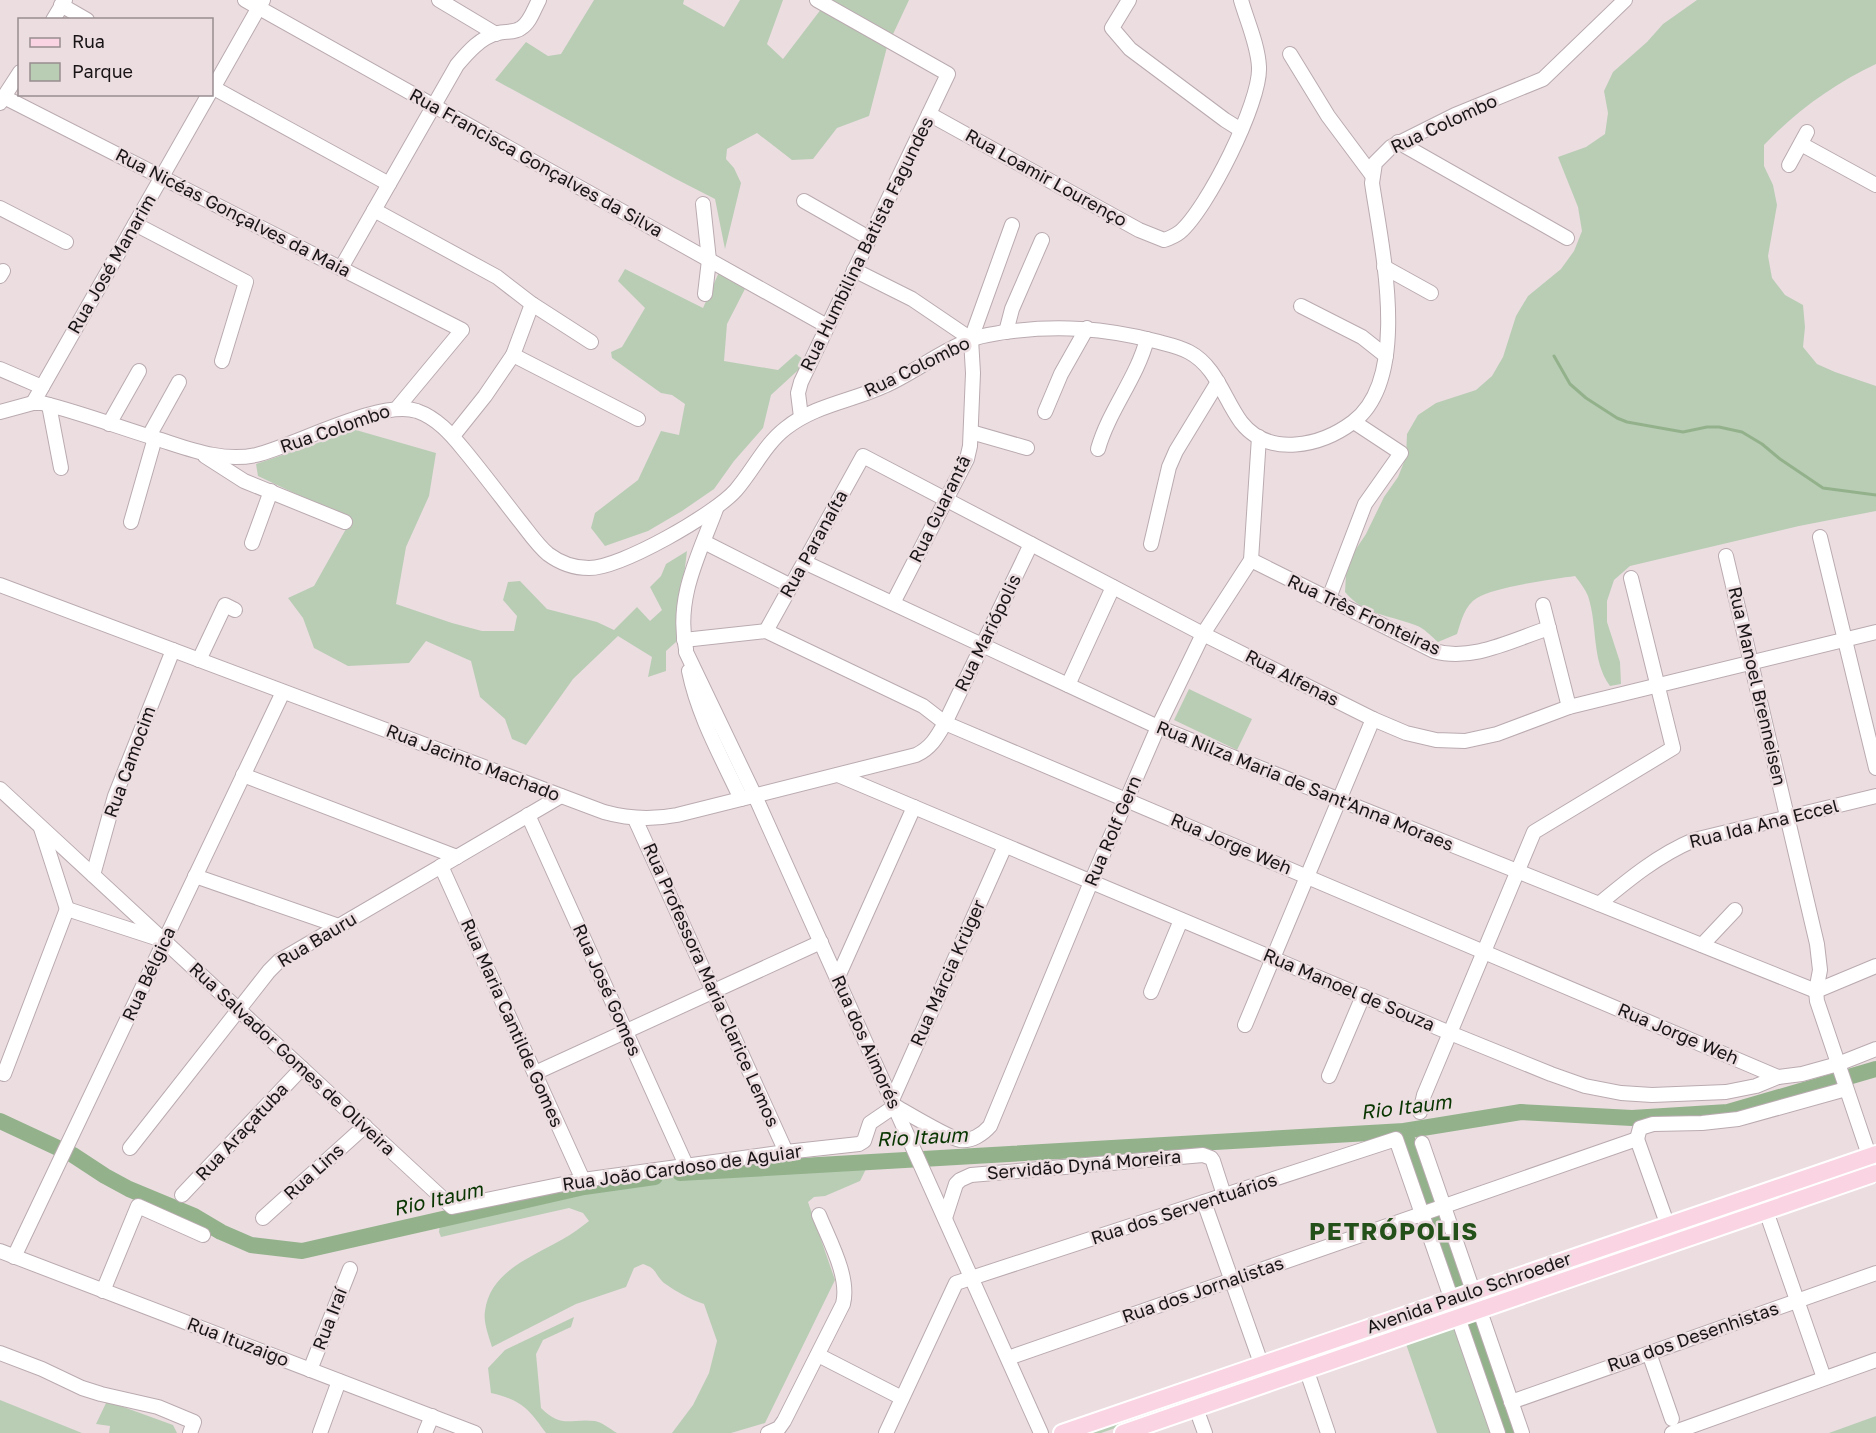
<svg xmlns="http://www.w3.org/2000/svg" width="1876" height="1433" font-family="'Golos Text',sans-serif">
<style>
.green{fill:#b9cdb5}
.lines{fill:none;stroke-linecap:round;stroke-linejoin:round}
.stream{stroke:#93b28c;stroke-width:3}
.river{stroke:#93b28c;stroke-width:16}
.minor-casing{stroke:#baabb0;stroke-width:16}
.major-casing{stroke:#fff;stroke-width:20}
.minor{stroke:#fff;stroke-width:14}
.major{stroke:#fad4e2;stroke-width:16}
.labels{text-anchor:middle;stroke-width:5;stroke-linejoin:round;paint-order:stroke}
.street-label{font-size:18px;fill:#191416;stroke:#ecdde1}
.water-label{font-size:20px;font-style:italic;fill:#083500;stroke:#ecdde1}
.district-label{font-size:24px;font-weight:bold;letter-spacing:1.5px;fill:#235119;stroke:#ecdde1}
</style>
<rect width="100%" height="100%" fill="#ecdde1"/>
<g class="green">
<polygon points="594,0 684,0 683,4 724,27 740,0 783,0 767,44 783,59 828,0 909,0 887,47 869,116 837,128 813,159 792,160 757,133 727,149 726,159 734,168 741,183 725,249 715,199 674,178 495,80 526,42 548,56 561,54"/>
<path d="M 1697,0 L 1876,0 L 1876,64 C 1835,83 1795,112 1764,145 L 1764,166 L 1773,185 L 1777,205 L 1768,256 L 1772,278 L 1785,295 L 1803,305 L 1805,327 L 1803,347 L 1817,364 L 1835,372 L 1876,386 L 1876,511 L 1799,526 L 1630,566 L 1614,580 L 1607,601 L 1607,622 L 1620,662 L 1621,684 L 1610,686 C 1591,660 1598,626 1588,596 C 1585,589 1580,582 1575,576 C 1554,579 1494,587 1477,598 C 1465,605 1461,621 1457,634 L 1438,642 C 1431,636 1424,628 1415,625 C 1389,615 1364,615 1345,592 L 1346,574 L 1354,552 L 1366,534 L 1384,497 L 1398,477 L 1406,457 L 1407,434 L 1418,415 L 1436,403 L 1476,390 L 1492,376 L 1503,357 L 1516,316 L 1528,296 L 1561,269 L 1574,251 L 1582,231 L 1578,207 L 1558,157 L 1586,147 L 1605,134 L 1608,113 L 1604,91 L 1613,72 L 1647,42 L 1663,24 Z"/>
<polygon points="625,269 703,308 720,270 747,285 727,324 724,361 778,370 796,354 807,362 771,395 763,428 734,461 714,489 682,511 648,531 605,546 591,528 595,513 638,480 661,431 679,435 685,404 672,395 661,393 612,358 611,352 622,347 645,308 618,281"/>
<polygon points="356,430 436,453 429,496 406,547 396,604 452,623 482,631 514,631 517,616 503,600 508,582 520,581 547,609 597,622 614,630 637,607 650,621 662,610 650,587 661,576 666,564 687,551 676,642 666,651 666,671 648,677 652,657 618,636 573,679 526,745 512,739 505,719 480,697 471,661 426,641 409,663 348,666 314,648 303,618 288,598 314,586 351,520 258,476 256,464"/>
<polygon points="1189,689 1252,719 1237,750 1174,720"/>
<path d="M 841,1166 L 844,1169 L 867,1167 L 860,1181 L 825,1196 L 814,1197 L 808,1202 L 835,1280 L 765,1423 L 731,1433 L 672,1433 L 693,1405 L 709,1373 L 717,1341 L 704,1304 C 689,1299 677,1292 664,1283 C 654,1274 658,1269 643,1264 L 634,1268 L 626,1287 L 576,1304 L 492,1347 C 489,1337 483,1322 485,1311 C 490,1271 532,1257 563,1239 C 572,1234 581,1227 589,1221 L 583,1213 L 569,1208 L 441,1237 L 439,1232 L 440,1224 C 518,1205 596,1187 677,1177 C 731,1171 786,1170 841,1166 Z"/>
<polygon points="1661,1235 1663,1237 1662,1240 1488,1299 1485,1298 1485,1296"/>
<polygon points="1446,1307 1449,1310 1448,1312 1315,1359 1311,1357"/>
<path d="M 574,1317 L 571,1327 L 543,1340 L 536,1354 L 541,1408 C 562,1429 570,1418 595,1421 C 602,1422 610,1429 617,1433 L 546,1433 C 528,1408 521,1400 491,1393 L 488,1368 L 505,1350 Z"/>
<polygon points="1453,1327 1460,1330 1495,1433 1437,1433 1406,1344"/>
<polygon points="1249,1376 1251,1378 1248,1382 1101,1433 1083,1433"/>
<polygon points="0,1400 82,1433 0,1433"/>
<polygon points="107,1401 173,1425 177,1433 109,1433 110,1426 96,1424"/>
<polygon points="1876,1416 1876,1433 1829,1433"/>
</g>
<g class="lines">
<polyline class="stream" points="1554,356 1570,384 1586,398 1617,418 1627,422 1683,432 1707,427 1719,427 1742,432 1762,444 1780,459 1823,488 1876,495"/>
<g class="river">
<polyline points="0,1121 73,1155 105,1176 129,1189 194,1216 221,1232 251,1245 302,1251 584,1187 655,1177"/>
<polyline points="1404,1131 1459,1289"/>
<polyline points="680,1173 1404,1131 1521,1112 1632,1118 1728,1112 1876,1069"/>
<polyline points="1470,1322 1509,1433"/>
</g>
<defs>
<g id="minor">
<polyline points="245,0 827,326"/>
<polyline points="439,0 496,34"/>
<polyline points="1129,0 1112,28 1130,49 1225,120 1241,130"/>
<polyline points="61,5 87,20"/>
<polyline points="53,20 65,0"/>
<polyline points="1290,54 1328,116 1372,175"/>
<polyline points="212,87 389,184"/>
<polyline points="212,90 263,0"/>
<polyline points="4,97 462,330 398,407"/>
<polyline points="0,103 20,72"/>
<path d="M 929,114 L 1139,230 L 1164,240 C 1170,238 1175,236 1180,232 C 1207,209 1261,102 1259,67 C 1258,45 1247,21 1241,0"/>
<polyline points="1398,142 1567,238"/>
<polyline points="1801,144 1876,185"/>
<polyline points="1789,165 1807,132"/>
<polyline points="804,201 869,238"/>
<polyline points="703,204 709,260 705,294"/>
<polyline points="0,208 66,242"/>
<polyline points="374,210 497,277 532,304 591,342"/>
<polyline points="135,224 246,282 222,361"/>
<polyline points="1384,267 1431,293"/>
<path d="M 341,268 L 457,65 C 468,52 481,37 498,33 C 505,31 515,33 521,28 C 530,23 534,9 539,0"/>
<polyline points="854,270 912,299 971,339"/>
<polyline points="0,276 3,271"/>
<polyline points="1301,306 1362,337 1386,356"/>
<polyline points="1006,332 1012,309 1042,240"/>
<polyline points="513,355 638,419"/>
<polyline points="0,369 42,387"/>
<polyline points="33,403 209,94"/>
<polyline points="49,405 61,468"/>
<path d="M 0,412 L 33,403 L 42,403 C 82,413 121,428 161,440 C 192,450 223,462 256,455 C 297,445 380,399 417,411 C 437,418 451,434 464,450 C 483,473 501,497 519,520 C 528,531 537,545 548,554 C 560,563 575,568 589,568 C 621,568 715,514 736,490 C 754,469 765,444 786,428 C 815,405 852,401 884,386 C 914,373 940,351 970,340 C 981,335 994,334 1005,332 C 1058,325 1104,328 1155,341 C 1166,344 1178,346 1189,352 C 1216,366 1224,399 1241,422 C 1269,458 1321,446 1353,422 C 1412,378 1381,245 1372,183 L 1375,163 L 1391,147 L 1455,115 L 1543,79 L 1625,0"/>
<polyline points="1045,412 1061,374 1087,328"/>
<polyline points="801,417 798,393 801,382 948,74 817,0"/>
<polyline points="109,424 139,371"/>
<polyline points="971,432 1027,448"/>
<polyline points="149,436 179,382"/>
<polyline points="453,436 485,396 513,355 532,304"/>
<path d="M 1098,449 C 1109,410 1137,378 1147,339"/>
<polyline points="205,456 244,481 345,522"/>
<polyline points="131,522 155,438"/>
<polyline points="1820,537 1876,768"/>
<polyline points="704,542 791,586"/>
<polyline points="252,543 271,491"/>
<polyline points="1151,544 1169,467 1176,451 1218,382"/>
<polyline points="1726,556 1817,944 1820,970 1816,991 1817,1001 1876,1176"/>
<path d="M 1251,560 L 1434,651 C 1472,662 1512,640 1549,628"/>
<polyline points="804,562 1158,727 1816,991"/>
<path d="M 0,585 L 604,812 C 629,819 651,820 677,815 L 916,755 C 931,748 937,737 945,723 L 1031,544"/>
<polyline points="1329,598 1365,504 1401,453 1354,422"/>
<polyline points="893,603 967,459 970,446 973,373 971,339 1012,225"/>
<polyline points="1543,605 1569,707"/>
<polyline points="766,631 863,456 1203,634 1373,719 1406,733 1436,740 1465,741 1497,734 1569,707 1876,632"/>
<polyline points="684,640 766,631 923,706 945,723 1778,1077"/>
<path d="M 686,649 C 675,598 699,555 716,509"/>
<polyline points="686,652 755,796 1041,1433"/>
<polyline points="199,660 225,605 235,610"/>
<path d="M 689,671 C 698,716 722,758 741,799"/>
<polyline points="1068,685 1113,587"/>
<polyline points="243,775 457,857"/>
<polyline points="838,775 1450,1033 1551,1074 1585,1086 1621,1093 1652,1095 1726,1092 1756,1086 1778,1077 1802,1074 1838,1064 1876,1049"/>
<path d="M 0,789 L 452,1207 L 583,1180 L 786,1152 L 859,1144 L 864,1141 L 870,1123 L 895,1106 C 909,1114 947,1137 960,1140 C 971,1142 983,1134 990,1126 L 1091,882 L 1158,727 L 1203,634 L 1251,560 L 1259,437"/>
<polyline points="528,815 686,1165"/>
<polyline points="635,819 786,1152"/>
<polyline points="41,828 67,909"/>
<polyline points="441,866 583,1180"/>
<polyline points="93,875 115,796 173,650"/>
<polyline points="195,876 339,926"/>
<path d="M 1599,904 C 1628,880 1658,855 1694,840 L 1876,796"/>
<polyline points="67,909 159,939"/>
<polyline points="1702,945 1735,910"/>
<polyline points="837,979 914,807"/>
<polyline points="1816,991 1876,966"/>
<polyline points="1151,992 1181,920"/>
<polyline points="1245,1025 1373,719"/>
<polyline points="535,1073 821,942"/>
<polyline points="4,1074 67,909"/>
<polyline points="1329,1076 1363,996"/>
<polyline points="892,1100 1005,846"/>
<polyline points="1420,1112 1424,1095 1534,832 1673,748 1631,578"/>
<polyline points="1637,1139 1640,1128 1653,1124 1702,1123 1738,1119 1846,1089"/>
<polyline points="1637,1139 1674,1243"/>
<polyline points="1422,1143 1522,1433"/>
<polyline points="130,1148 269,971 279,961 561,796"/>
<polyline points="182,1195 302,1068"/>
<polyline points="1204,1202 1268,1383"/>
<polyline points="1766,1211 1824,1378"/>
<polyline points="263,1218 365,1126"/>
<polyline points="945,1218 956,1184 960,1180 971,1175 1203,1155 1211,1158 1213,1161 1224,1195"/>
<polyline points="0,1251 475,1433"/>
<polyline points="14,1257 283,692"/>
<polyline points="103,1291 138,1206 203,1235"/>
<polyline points="1300,1351 1328,1433"/>
<polyline points="0,1353 42,1369 82,1388 101,1394 158,1407 194,1422 190,1433"/>
<polyline points="1649,1353 1672,1419"/>
<polyline points="818,1355 902,1398"/>
<polyline points="1008,1358 1637,1139"/>
<polyline points="310,1370 350,1269"/>
<polyline points="1511,1402 1876,1273"/>
<polyline points="1196,1408 1205,1433"/>
<polyline points="320,1433 339,1381"/>
<polyline points="425,1433 432,1416"/>
<path d="M 768,1433 L 779,1428 L 784,1421 L 843,1304 C 850,1277 829,1240 819,1215"/>
<polyline points="886,1433 956,1283 1396,1139 1498,1433"/>
<polyline points="1672,1433 1876,1360"/>
</g>
<g id="major">
<polyline points="1062,1433 1876,1154"/>
<polyline points="1123,1433 1876,1173"/>
</g>
</defs>
<use href="#minor" class="minor-casing"/>
<use href="#major" class="major-casing"/>
<use href="#minor" class="minor"/>
<use href="#major" class="major"/>
</g>
<g class="labels">
<g class="street-label">
<text transform="translate(1444 124) rotate(-25)" y="6">Rua Colombo</text>
<text transform="translate(536 163) rotate(29)" y="6">Rua Francisca Gonçalves da Silva</text>
<text transform="translate(1046 178) rotate(29)" y="6">Rua Loamir Lourenço</text>
<text transform="translate(233 213) rotate(27)" y="6">Rua Nicéas Gonçalves da Maia</text>
<text transform="translate(867 244) rotate(-64)" y="6">Rua Humbilina Batista Fagundes</text>
<text transform="translate(112 264) rotate(-60)" y="6">Rua José Manarim</text>
<text transform="translate(917 367) rotate(-26)" y="6">Rua Colombo</text>
<text transform="translate(335 429) rotate(-19)" y="6">Rua Colombo</text>
<text transform="translate(940 509) rotate(-64)" y="6">Rua Guarantã</text>
<text transform="translate(814 544) rotate(-61)" y="6">Rua Paranaíta</text>
<text transform="translate(1364 615) rotate(25)" y="6">Rua Três Fronteiras</text>
<text transform="translate(988 633) rotate(-64)" y="6">Rua Mariópolis</text>
<text transform="translate(1292 678) rotate(27)" y="6">Rua Alfenas</text>
<text transform="translate(1757 686) rotate(77)" y="6">Rua Manoel Brenneisen</text>
<text transform="translate(130 762) rotate(-70)" y="6">Rua Camocim</text>
<text transform="translate(473 763) rotate(21)" y="6">Rua Jacinto Machado</text>
<text transform="translate(1305 786) rotate(22)" y="6">Rua Nilza Maria de Sant'Anna Moraes</text>
<text transform="translate(1764 824) rotate(-14)" y="6">Rua Ida Ana Eccel</text>
<text transform="translate(1113 831) rotate(-67)" y="6">Rua Rolf Gern</text>
<text transform="translate(1231 844) rotate(23)" y="6">Rua Jorge Weh</text>
<text transform="translate(317 940) rotate(-31)" y="6">Rua Bauru</text>
<text transform="translate(948 973) rotate(-66)" y="6">Rua Márcia Krüger</text>
<text transform="translate(149 974) rotate(-65)" y="6">Rua Bélgica</text>
<text transform="translate(711 985) rotate(66)" y="6">Rua Professora Maria Clarice Lemos</text>
<text transform="translate(607 990) rotate(66)" y="6">Rua José Gomes</text>
<text transform="translate(1349 990) rotate(23)" y="6">Rua Manoel de Souza</text>
<text transform="translate(512 1023) rotate(66)" y="6">Rua Maria Cantilde Gomes</text>
<text transform="translate(1678 1034) rotate(23)" y="6">Rua Jorge Weh</text>
<text transform="translate(866 1042) rotate(66)" y="6">Rua dos Aimorés</text>
<text transform="translate(292 1059) rotate(43)" y="6">Rua Salvador Gomes de Oliveira</text>
<text transform="translate(242 1132) rotate(-47)" y="6">Rua Araçatuba</text>
<text transform="translate(1084 1165) rotate(-5)" y="6">Servidão Dyná Moreira</text>
<text transform="translate(682 1168) rotate(-8)" y="6">Rua João Cardoso de Aguiar</text>
<text transform="translate(314 1172) rotate(-42)" y="6">Rua Lins</text>
<text transform="translate(1184 1209) rotate(-18)" y="6">Rua dos Serventuários</text>
<text transform="translate(1203 1290) rotate(-19)" y="6">Rua dos Jornalistas</text>
<text transform="translate(1469 1293) rotate(-19)" y="6">Avenida Paulo Schroeder</text>
<text transform="translate(330 1319) rotate(-69)" y="6">Rua Iraí</text>
<text transform="translate(1693 1337) rotate(-19)" y="6">Rua dos Desenhistas</text>
<text transform="translate(238 1342) rotate(21)" y="6">Rua Ituzaigo</text>
</g>
<g class="water-label">
<text transform="translate(1406 1107) rotate(-7)" y="7">Rio Itaum</text>
<text transform="translate(922 1137) rotate(-3)" y="7">Rio Itaum</text>
<text transform="translate(438 1199) rotate(-13)" y="7">Rio Itaum</text>
</g>
<g class="district-label">
<text x="1394" y="1240">PETRÓPOLIS</text>
</g>
</g>
<rect x="18" y="18" width="195" height="78" fill="#ecdde1" stroke="#988d90" stroke-width="1.5"/>
<rect x="30" y="38" width="30" height="9" fill="#fad4e2" stroke="#988d90" stroke-width="1.5"/>
<text x="72" y="48" font-size="18" fill="#191416">Rua</text>
<rect x="30" y="63" width="30" height="18" fill="#b9cdb5" stroke="#988d90" stroke-width="1.5"/>
<text x="72" y="78" font-size="18" fill="#191416">Parque</text>
</svg>
